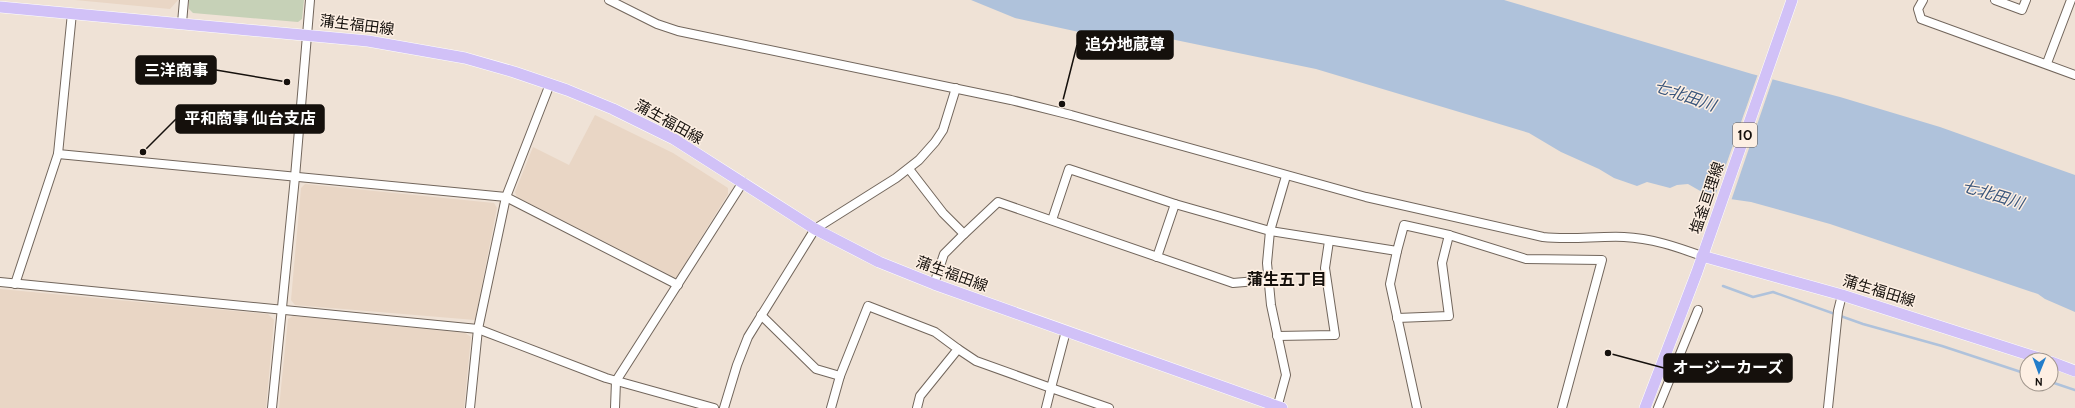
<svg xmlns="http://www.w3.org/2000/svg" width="2075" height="408" font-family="Cabin,'Noto Sans JP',sans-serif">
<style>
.built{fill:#e9d6c5}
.green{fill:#c6d1b7}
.water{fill:#afc2db}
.pier{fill:#efe2d6}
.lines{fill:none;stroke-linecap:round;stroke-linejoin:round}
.stream{stroke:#afc2db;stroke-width:2.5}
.minor-casing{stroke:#72665c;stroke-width:10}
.major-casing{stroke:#fff;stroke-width:12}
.minor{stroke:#fff;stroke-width:8}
.major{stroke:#d1c1f7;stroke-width:11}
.labels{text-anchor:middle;stroke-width:3;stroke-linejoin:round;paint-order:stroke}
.shield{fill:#fdefe3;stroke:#5b534c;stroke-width:1}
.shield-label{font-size:14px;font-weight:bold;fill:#15100c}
.street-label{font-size:15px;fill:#15100c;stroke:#fdefe3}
.water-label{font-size:16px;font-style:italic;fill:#3a567c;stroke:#fdefe3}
.neighbourhood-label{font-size:16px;font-weight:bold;fill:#15100c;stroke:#fdefe3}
.leader{fill:none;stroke:#15100c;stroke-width:1.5}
.callout-dot{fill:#15100c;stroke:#fdefe3;stroke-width:1.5}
.callout{fill:#15100c;stroke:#15100c;stroke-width:1.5}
.callout-label{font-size:16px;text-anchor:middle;font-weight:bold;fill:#fff}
</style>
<rect width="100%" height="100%" fill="#efe2d6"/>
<g class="built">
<polygon points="75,0 178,0 170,9"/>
<polygon points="595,115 673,153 728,188 728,194 676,278 517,197 515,192 533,147 569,165"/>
<polygon points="305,184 494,203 497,208 475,320 295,305 291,300 301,188"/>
<polygon points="0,289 268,314 274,320 266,408 0,408"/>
<polygon points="293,316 465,333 471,337 464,408 279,408 288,319"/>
</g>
<polygon class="green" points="189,0 304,0 302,19 298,22 193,13 189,9"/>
<polygon class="water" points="971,0 1504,0 1752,74 1840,97 1940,127 2075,175 2075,312 2045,299 2038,294 1830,224 1751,202 1709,196 1688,184 1677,185 1670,188 1647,182 1637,186 1614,178 1599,169 1561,152 1529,133 1316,69 1161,37 1147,39 1138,50 1111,39 1015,18"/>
<polygon class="pier" points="1758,74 1773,78 1731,201 1714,199"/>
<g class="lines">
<g class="stream">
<polyline points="1723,286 1753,297 1773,292 1863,324 1942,346 2027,374"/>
<polyline points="2051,382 2075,390"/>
</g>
<defs>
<g id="minor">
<path d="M 609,0 L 657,24 L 678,31 L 1011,100 L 1071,115 L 1366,197 L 1543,237 C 1570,240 1597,236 1624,237 C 1651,238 1677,247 1702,256"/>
<polyline points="1923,0 1918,9 1921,19 2075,75"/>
<polyline points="1995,0 2022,10 2026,0"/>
<polyline points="182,23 184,0"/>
<polyline points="2047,63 2071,0"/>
<polyline points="58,154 506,197 678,285"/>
<polyline points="909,169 943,213 964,234 998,202 1233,283 1268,280"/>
<polyline points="1052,220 1069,169 1175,204 1270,231 1397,251 1404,225 1449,235 1526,259 1602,260 1562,408"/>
<polyline points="1397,251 1390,284 1417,408"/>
<polyline points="1157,257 1175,204"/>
<polyline points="0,282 478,329 606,378 714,408"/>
<polyline points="15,284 58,154 72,13"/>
<polyline points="934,284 944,254 964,234"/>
<polyline points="761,315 816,369 840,376"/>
<polyline points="1397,318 1449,316 1442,263 1449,235"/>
<polyline points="1277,336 1335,335 1325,268 1329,241"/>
<polyline points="958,349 976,361 1051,388 1066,331"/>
<polyline points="272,408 295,177 310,0"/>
<polyline points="470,408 478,329 506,197 550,84"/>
<polyline points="615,408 616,381 743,182"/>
<polyline points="724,408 737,365 748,337 815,229 896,178 919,160 935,142 943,130 956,88"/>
<polyline points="831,408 840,376 868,306 935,332 958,349 920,396 917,408"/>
<polyline points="1046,408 1051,388 1109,408"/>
<polyline points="1277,408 1286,375 1271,305 1267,263 1270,231 1286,176"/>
<polyline points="1658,408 1698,310"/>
<polyline points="1828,408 1838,311 1842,295"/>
</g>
<g id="major">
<polyline points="0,7 368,41 465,58 514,72 567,90 613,109 674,139 815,229 879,262 934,284 1282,408"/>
<polyline points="1702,256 1842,295 2045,360"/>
<polyline points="2051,362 2075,371"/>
<polyline points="1645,408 1697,272 1792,0"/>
</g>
</defs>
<use href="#minor" class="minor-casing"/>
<use href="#major" class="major-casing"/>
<use href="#minor" class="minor"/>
<use href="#major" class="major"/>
</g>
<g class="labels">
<rect class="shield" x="1733" y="123" width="24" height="24" rx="3"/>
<g class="shield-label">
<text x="1745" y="140">10</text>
</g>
<g class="street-label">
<text transform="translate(357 25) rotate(7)" y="5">蒲生福田線</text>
<text transform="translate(669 122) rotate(29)" y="5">蒲生福田線</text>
<text transform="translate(1707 198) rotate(-71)" y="5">塩釜亘理線</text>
<text transform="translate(952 274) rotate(20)" y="5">蒲生福田線</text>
<text transform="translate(1879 291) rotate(17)" y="5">蒲生福田線</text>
</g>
<g class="water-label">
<text transform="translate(1685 95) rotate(19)" y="6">七北田川</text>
<text transform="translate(1993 194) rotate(17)" y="6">七北田川</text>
</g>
<g class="neighbourhood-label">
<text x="1287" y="285">蒲生五丁目</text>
</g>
</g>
<path class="leader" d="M1062 104L1077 45M287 82L216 70M143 152L176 119M1608 353L1664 368"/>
<g class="callout-dot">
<circle cx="1062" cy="104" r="4"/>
<circle cx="287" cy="82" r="4"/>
<circle cx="143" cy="152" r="4"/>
<circle cx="1608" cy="353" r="4"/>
</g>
<g class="callout">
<rect x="1077" y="31" width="96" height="28" rx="4"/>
<rect x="136" y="56" width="80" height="28" rx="4"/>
<rect x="176" y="105" width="148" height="28" rx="4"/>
<rect x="1664" y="354" width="128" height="28" rx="4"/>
</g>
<g class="callout-label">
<text x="1125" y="50">追分地蔵尊</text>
<text x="176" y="76">三洋商事</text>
<text x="250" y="124">平和商事 仙台支店</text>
<text x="1728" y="373">オージーカーズ</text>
</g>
<g transform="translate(2039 372) rotate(181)"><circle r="19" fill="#fdefe3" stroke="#a0968d"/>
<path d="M0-3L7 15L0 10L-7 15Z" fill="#237dca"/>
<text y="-6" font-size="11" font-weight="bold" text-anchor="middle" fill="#15100c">N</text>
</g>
</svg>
